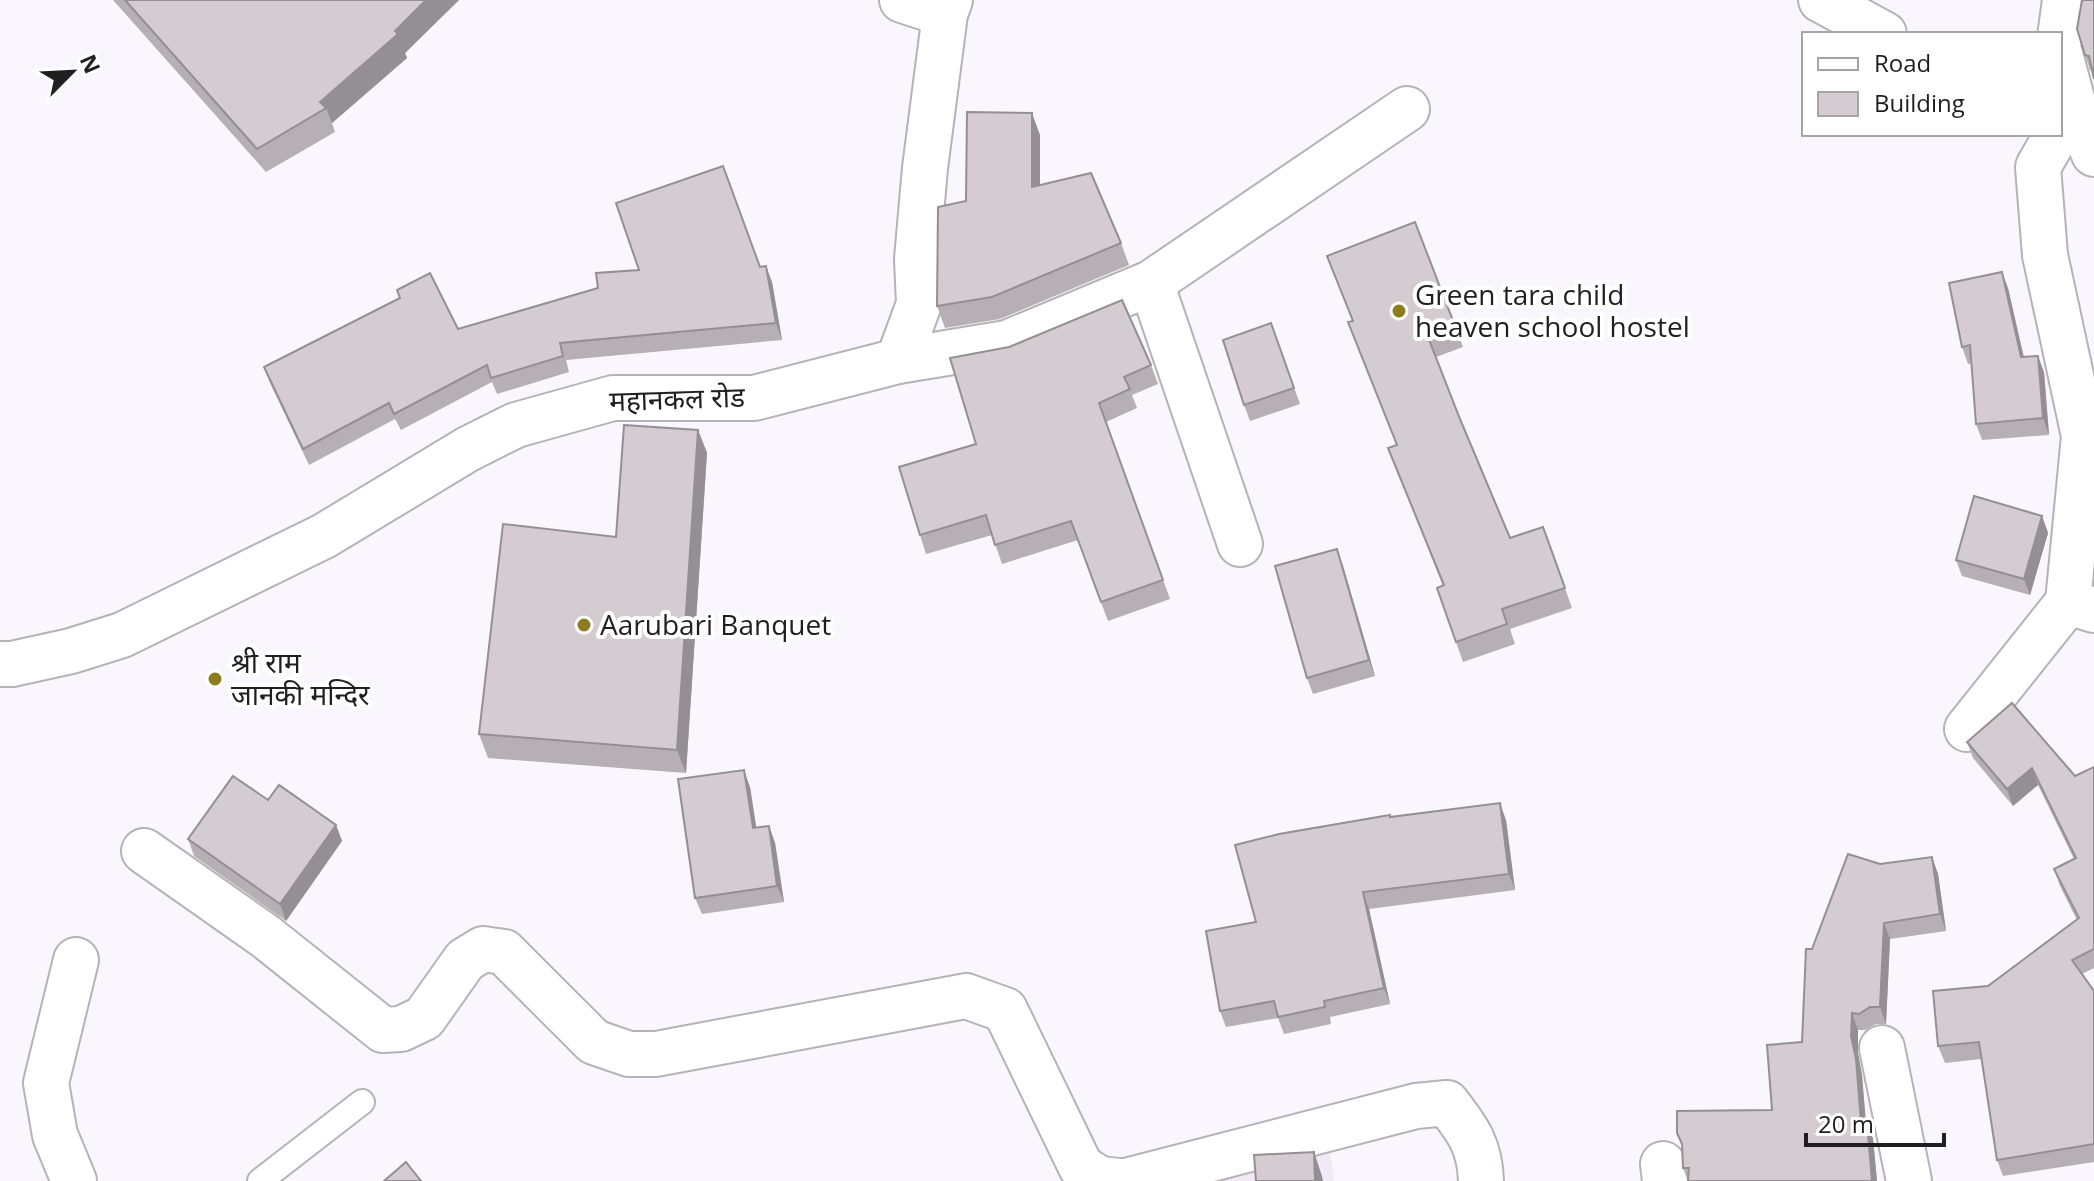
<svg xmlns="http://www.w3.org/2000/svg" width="2094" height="1181" font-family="'Open Sans','Noto Sans Devanagari',sans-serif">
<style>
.built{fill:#f1e9f6}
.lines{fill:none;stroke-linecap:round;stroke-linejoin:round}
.lane-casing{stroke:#b6b2b8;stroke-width:28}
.street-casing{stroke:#b6b2b8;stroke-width:48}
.secondary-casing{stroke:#b6b2b8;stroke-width:48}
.lane{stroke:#fff;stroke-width:24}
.street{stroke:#fff;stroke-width:44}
.secondary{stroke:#fff;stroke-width:44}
.wall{fill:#b6afb3}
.shaded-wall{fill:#948f92}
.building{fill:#d4ccd0;stroke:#948f92;stroke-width:2}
.poi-dot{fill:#8d7c22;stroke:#fff;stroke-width:3}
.labels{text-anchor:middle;stroke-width:8;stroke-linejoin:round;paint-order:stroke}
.poi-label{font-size:28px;fill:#201e20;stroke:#fff;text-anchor:start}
.street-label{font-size:28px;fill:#201e20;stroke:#fff}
</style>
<rect width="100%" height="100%" fill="#faf6fd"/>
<polygon class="built" points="1330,1147 1334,1181 1159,1181"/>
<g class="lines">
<defs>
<polyline id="lane" points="260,1181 362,1102"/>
<g id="street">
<polyline points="902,0 945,14"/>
<polyline points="1821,0 1884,34"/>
<polyline points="2060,37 2065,0"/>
<polyline points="2060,54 2074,106 2094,154"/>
<polyline points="2057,134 2038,167 2045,255 2084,436 2068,602 2094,610"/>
<polyline points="1151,283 1240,544"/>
<polyline points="898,361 1007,343 1151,283 1407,109"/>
<polyline points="1967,729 2068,602"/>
<polyline points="144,851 265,936 383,1030 401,1029 424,1018 465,960 483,949 504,952 594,1042 629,1054 656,1054 966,996 1005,1010 1081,1167 1100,1179 1119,1181"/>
<polyline points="1882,1048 1909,1181"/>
<polyline points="1663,1164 1665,1181"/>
<polyline points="74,1181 55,1135 46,1083 76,960"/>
<path d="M 1126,1181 L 1416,1106 L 1447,1103 C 1468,1130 1480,1146 1481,1181"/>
</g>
<polyline id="secondary" points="0,664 12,664 71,651 122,635 324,536 468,449 516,425 613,398 754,398 898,361 919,304 917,259 925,168 945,14 950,0"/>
</defs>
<use href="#lane" class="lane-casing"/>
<use href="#street" class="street-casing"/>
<use href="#secondary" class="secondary-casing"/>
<use href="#lane" class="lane"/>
<use href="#street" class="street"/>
<use href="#secondary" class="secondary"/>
</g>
<g class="wall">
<polygon points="113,0 459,0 405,53 407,58 332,123 335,132 266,172"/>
<polygon points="2082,0 2092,71 2090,70 2085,55"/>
<polygon points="1040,135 1040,185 1121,243 1129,265 1000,319 945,328 937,306 966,201"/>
<polygon points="1415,222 1463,347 1436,357 1460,419 1510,538 1543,527 1572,608 1510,629 1515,644 1463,662 1437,588 1443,586 1388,448 1397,445 1348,322 1352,321"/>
<polygon points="760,267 772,282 782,340 566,360 569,372 497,394 492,382 401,430 395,419 309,465 270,383 264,367 400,298 397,290 458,329 598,288 639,270"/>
<polygon points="2008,288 2024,357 2044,372 2049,435 1982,440 1976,424 1972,363 1968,364 1962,347"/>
<polygon points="1271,323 1300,404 1250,421 1244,405"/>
<polygon points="1151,365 1158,384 1132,395 1137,408 1106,422 1170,599 1108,621 1078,540 1002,564 992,535 926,554 920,535 976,444"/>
<polygon points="698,430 707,453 686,773 488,758 479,734 616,537"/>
<polygon points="2042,516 2048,533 2030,595 1962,576 1956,560"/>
<polygon points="1337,549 1343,566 1375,676 1313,694 1307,678"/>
<polygon points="1967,742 2075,776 2094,767 2094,968 2082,974 2094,991 2094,1162 2003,1176 1997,1160 1981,1059 1945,1063 1938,1046 1988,986 2077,920 2060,886 2054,869 2074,859 2038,785 2013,806 1973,758"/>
<polygon points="750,787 756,828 769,826 775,843 784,902 702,914 695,898"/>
<polygon points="268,800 336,825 342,841 286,921 194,856 188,839"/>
<polygon points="1391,817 1506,820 1515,890 1369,909 1390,1004 1330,1017 1331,1024 1284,1034 1278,1018 1226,1027 1220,1011 1256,922"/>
<polygon points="1932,857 1938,874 1946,931 1890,939 1886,1024 1876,1024 1865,1030 1858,1030 1858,1053 1862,1075 1866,1122 1873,1139 1877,1181 1688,1181 1683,1168 1772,1110 1802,1042 1812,949"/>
</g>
<g class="shaded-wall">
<polygon points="426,0 459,0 405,53 407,58 332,123 326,108 320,102"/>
<polygon points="1032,113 1040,135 1040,209 1032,187"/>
<polygon points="766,266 772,282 782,340 776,323"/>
<polygon points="2002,272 2008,288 2027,373 2021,357"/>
<polygon points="2038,356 2044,372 2049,435 2043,418"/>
<polygon points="698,430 707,453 686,773 677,750"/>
<polygon points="2042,516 2048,533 2030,595 2024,579"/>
<polygon points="1337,549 1343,566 1375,676 1369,660"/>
<polygon points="2032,768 2038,785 2013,806 2007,789"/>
<polygon points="744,770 750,787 759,845 753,828"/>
<polygon points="1500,803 1506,820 1515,890 1509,874"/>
<polygon points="336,825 342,841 286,921 280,904"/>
<polygon points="769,826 775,843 784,902 777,886"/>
<polygon points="1932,857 1938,874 1946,931 1940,914"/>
<polygon points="1363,892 1369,909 1390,1004 1384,988"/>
<polygon points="1884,923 1890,939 1886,1024 1880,1007"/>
<polygon points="1852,1013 1858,1030 1858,1053 1862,1075 1867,1139 1861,1122 1851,1036"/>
<polygon points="1867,1122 1873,1139 1877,1181 1872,1181"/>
<polygon points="1314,1152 1322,1176 1323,1181 1315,1181"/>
</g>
<g class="building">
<polygon points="125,0 426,0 395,31 398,34 320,102 326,108 257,149"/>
<polygon points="2082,0 2094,0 2094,79 2089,56 2085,55 2077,29"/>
<polygon points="967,112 1032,113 1032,187 1091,173 1121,243 992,297 937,306 938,207 966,201"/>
<polygon points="723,166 760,267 766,266 776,323 560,343 563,356 491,378 487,365 394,414 389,403 303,449 264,367 400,298 397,290 430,273 458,329 598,288 596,273 639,270 616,203"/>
<polygon points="1415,222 1455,326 1428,337 1460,419 1510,538 1543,527 1565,588 1502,609 1507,624 1456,642 1437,588 1444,585 1388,448 1397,445 1348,322 1353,321 1327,256"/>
<polygon points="2002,272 2021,357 2038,356 2043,418 1976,424 1970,345 1962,347 1949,283"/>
<polygon points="1122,300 1151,365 1124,377 1130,389 1099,403 1163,580 1101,602 1071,521 995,545 986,515 920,535 899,467 976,444 950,358 1009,347"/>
<polygon points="1271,323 1294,388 1244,405 1223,340"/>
<polygon points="624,425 698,430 677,750 479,734 503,524 616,537"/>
<polygon points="1974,496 2042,516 2024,579 1956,560"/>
<polygon points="1337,549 1369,660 1307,678 1275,566"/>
<polygon points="2012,703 2075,776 2094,767 2094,949 2072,960 2094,991 2094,1144 1997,1160 1979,1042 1938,1046 1933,991 1988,986 2079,918 2054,869 2076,858 2032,768 2007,789 1967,742"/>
<polygon points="744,770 753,828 769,826 777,886 695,898 678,779"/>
<polygon points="233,776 268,800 279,785 336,825 280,904 188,839"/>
<polygon points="1500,803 1509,874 1363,892 1384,988 1324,1001 1325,1007 1278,1017 1274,1001 1220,1011 1206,931 1256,922 1235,845 1279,834 1390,815 1390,817"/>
<polygon points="1848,854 1880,864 1932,857 1940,914 1884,923 1880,1007 1870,1007 1859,1014 1852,1013 1851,1036 1856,1059 1861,1122 1867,1122 1872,1181 1688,1181 1689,1168 1683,1168 1682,1144 1677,1133 1677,1111 1772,1110 1767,1045 1802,1042 1806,949 1812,949"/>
<polygon points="1314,1152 1315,1181 1256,1181 1254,1155"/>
<polygon points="406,1162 421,1181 384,1181"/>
</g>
<g class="poi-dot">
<circle cx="1399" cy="311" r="8"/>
<circle cx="584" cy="625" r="8"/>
<circle cx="215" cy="679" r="8"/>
</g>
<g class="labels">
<g class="poi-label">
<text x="1415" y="305">Green tara child<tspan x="1415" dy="32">heaven school hostel</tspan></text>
<text x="600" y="635">Aarubari Banquet</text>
<text x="231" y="673">श्री राम<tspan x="231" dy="32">जानकी मन्दिर</tspan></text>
</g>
<g class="street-label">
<text transform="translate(677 399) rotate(-2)" y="10">महानकल रोड</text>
</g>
</g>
<rect x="1802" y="32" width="260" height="104" fill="#ffffff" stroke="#a6a5a6" stroke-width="2"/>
<rect x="1818" y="58" width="40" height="12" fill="#ffffff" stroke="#a6a5a6" stroke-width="2"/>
<text x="1874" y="72" font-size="24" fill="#201e20">Road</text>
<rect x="1818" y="92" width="40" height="24" fill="#d4ccd0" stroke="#a6a5a6" stroke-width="2"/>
<text x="1874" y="112" font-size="24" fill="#201e20">Building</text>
<g transform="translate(72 72) rotate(66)" stroke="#ffffff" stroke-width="6" paint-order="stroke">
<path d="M0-6L14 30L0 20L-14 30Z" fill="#201e20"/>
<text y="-12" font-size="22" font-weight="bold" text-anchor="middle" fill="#201e20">N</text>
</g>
<path d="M1806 1133v12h138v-12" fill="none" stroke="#201e20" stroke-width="4"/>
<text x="1818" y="1133" font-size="24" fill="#201e20" stroke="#ffffff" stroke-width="6" paint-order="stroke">20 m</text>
</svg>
